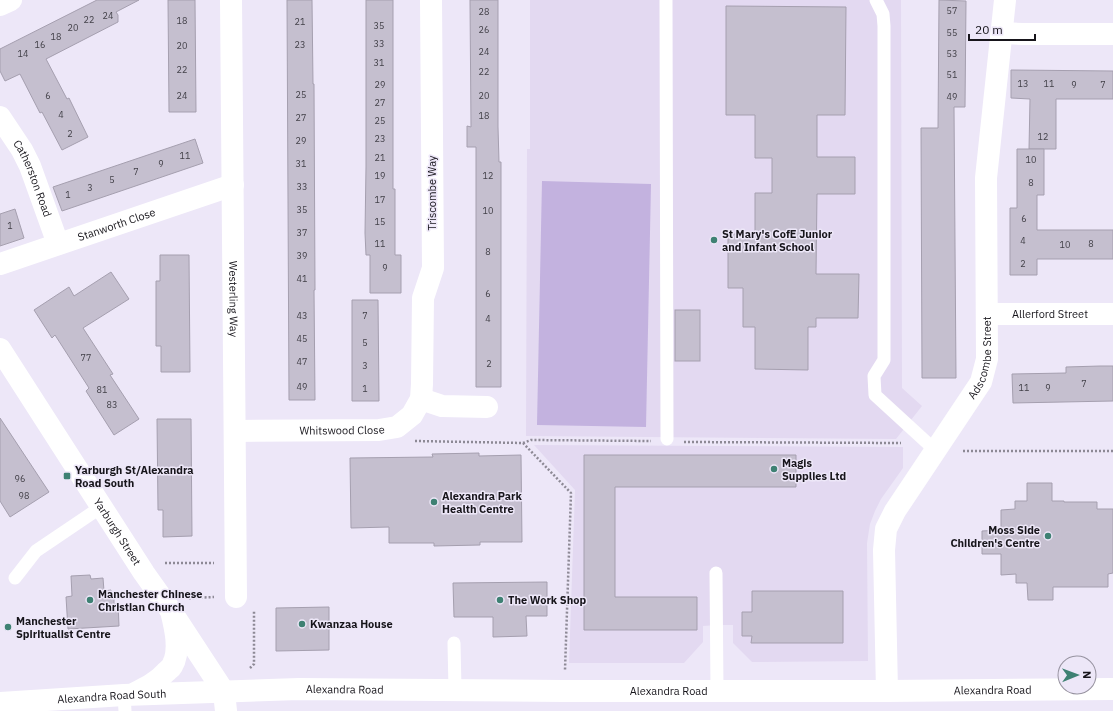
<svg xmlns="http://www.w3.org/2000/svg" width="1113" height="711" font-family="'IBM Plex Sans',sans-serif">
<style>
.built{fill:#e3d9f1}
.green{fill:#c3b2df}
.building{fill:#c5bfcf;stroke:#a59faf}
.lines{fill:none;stroke-linecap:round;stroke-linejoin:round}
.path{stroke:#8d8995;stroke-width:2.5;stroke-dasharray:2 2;stroke-linecap:butt}
.lane{stroke:#fff;stroke-width:13}
.street{stroke:#fff;stroke-width:22}
.secondary{stroke:#fff;stroke-width:22}
.poi-dot{fill:#3e8173;stroke:#ede7f8;stroke-width:1.5}
.labels{text-anchor:middle;stroke-width:3;stroke-linejoin:round;paint-order:stroke}
.number-label{font-size:9px;fill:#424048}
.street-label{font-size:11px;fill:#17151b;stroke:#ede7f8}
.poi-label{font-size:11px;font-weight:bold;fill:#17151b;stroke:#ede7f8;text-anchor:start}
</style>
<rect width="100%" height="100%" fill="#ede7f8"/>
<g class="built">
<polygon points="530,0 901,0 902,388 922,406 896,439 526,436 527,149 530,149"/>
<polygon points="534,445 903,447 903,468 881,499 875,511 870,524 867,543 868,661 752,662 733,643 733,625 717,625 703,626 703,642 684,663 569,663 575,490"/>
</g>
<polygon class="green" points="542,181 651,184 646,427 537,425"/>
<g class="building">
<polygon points="97,0 139,0 116,12 118,15 118,22 46,59 67,99 69,98 88,137 62,150 42,112 40,113 20,74 5,81 0,71 0,49"/>
<polygon points="168,0 195,0 196,112 169,112"/>
<polygon points="287,0 312,0 313,84 314,84 315,290 314,290 315,400 289,400"/>
<polygon points="366,0 393,0 393,189 395,189 395,255 401,255 401,293 370,293 370,255 366,255 365,233 366,167"/>
<polygon points="470,0 498,0 498,127 499,162 501,162 501,387 476,387 476,147 467,147 467,126 471,127"/>
<polygon points="939,0 966,1 965,107 954,107 956,378 922,378 921,128 938,128"/>
<polygon points="726,6 846,7 845,115 817,115 817,157 855,157 855,194 817,194 816,274 859,274 858,318 816,318 816,327 808,327 808,370 755,369 755,327 743,327 743,288 728,288 728,234 755,234 755,193 772,193 772,158 755,158 755,115 726,115"/>
<polygon points="1011,70 1113,71 1113,99 1056,99 1056,149 1029,149 1030,99 1011,98"/>
<polygon points="195,139 203,163 62,211 53,187"/>
<polygon points="1017,149 1044,149 1044,195 1037,195 1037,230 1113,230 1113,259 1037,259 1037,275 1010,275 1010,208 1017,208"/>
<polygon points="15,209 24,238 0,246 0,214"/>
<polygon points="160,255 189,255 190,372 161,372 161,346 156,346 156,281 160,281"/>
<polygon points="111,272 129,299 83,328 113,374 110,375 139,419 114,435 86,391 89,388 55,335 52,338 34,310 69,287 74,296"/>
<polygon points="352,300 378,300 379,401 352,401"/>
<rect x="675" y="310" width="25" height="51"/>
<polygon points="1100,366 1113,366 1113,401 1013,403 1012,374 1066,373 1066,367"/>
<polygon points="0,418 49,492 10,517 0,501"/>
<polygon points="157,419 191,419 192,536 163,537 163,510 158,510"/>
<polygon points="479,453 479,456 521,455 522,542 480,542 480,545 434,546 434,543 389,543 389,527 351,528 350,458 433,457 432,454"/>
<polygon points="584,455 796,455 796,487 615,487 615,597 697,597 697,630 584,630"/>
<polygon points="1027,483 1052,483 1052,501 1064,501 1064,502 1097,502 1097,509 1113,509 1113,573 1108,574 1108,587 1053,587 1053,600 1028,600 1027,583 1016,583 1016,574 1001,575 1001,554 982,554 982,531 1001,530 1001,510 1015,509 1015,501 1027,501"/>
<polygon points="90,575 91,579 103,578 104,591 111,590 111,596 114,596 114,604 118,603 119,626 68,629 66,597 72,596 71,576"/>
<polygon points="547,582 547,616 526,616 527,636 493,637 493,617 454,617 453,583"/>
<polygon points="752,591 843,591 843,643 751,643 752,636 742,636 742,612 752,612"/>
<polygon points="329,607 329,650 276,651 276,608"/>
</g>
<g class="lines">
<g class="path">
<polyline points="415,441 523,443 571,493 565,670"/>
<polyline points="684,442 901,443"/>
<polyline points="523,443 531,440 651,441"/>
<polyline points="963,451 1113,451"/>
<polyline points="165,563 214,563"/>
<polyline points="189,599 190,598 214,597"/>
<polyline points="250,668 254,664 254,610"/>
</g>
<g class="lane">
<polyline points="666,0 667,439"/>
<polyline points="876,0 883,14 884,26 884,360 874,376 875,395 935,450"/>
<polyline points="716,573 717,690"/>
<polyline points="15,578 36,551 101,507"/>
<polyline points="454,643 455,689"/>
<polyline points="124,695 125,711"/>
</g>
<g class="street">
<path id="s1" d="M 231,0 L 236,597"/>
<polyline points="0,5 11,0"/>
<polyline points="1002,33 1022,34 1113,34"/>
<path id="s2" d="M 0,117 L 22,150 L 30,166 L 58,244"/>
<path id="s3" d="M 0,264 L 233,185"/>
<path id="s4" d="M 988,314 L 1113,314"/>
<path id="s5" d="M 0,349 L 144,573 L 171,611 L 224,692 L 226,711"/>
<polyline points="421,399 442,406 487,407"/>
<path id="s6" d="M 235,431 L 379,430 L 397,427 L 412,415 L 421,399 L 422,384 L 423,298 L 433,268 L 431,0"/>
<path id="s7" d="M 887,691 L 884,550 L 886,529 L 895,511 L 981,382 L 987,359 L 986,178 L 1005,0"/>
</g>
<g class="secondary">
<path d="M 135,693 C 147,687 157,682 166,672 C 168,670 171,668 172,666 C 181,651 175,627 171,611"/>
<path id="s8" d="M 0,703 L 124,695 L 299,689 L 564,691 L 887,691 L 1113,689"/>
</g>
</g>
<g class="poi-dot">
<circle cx="714" cy="240" r="4"/>
<circle cx="774" cy="469" r="4"/>
<rect x="63" y="472" width="8" height="8" rx="2"/>
<circle cx="434" cy="502" r="4"/>
<circle cx="1048" cy="536" r="4"/>
<circle cx="90" cy="600" r="4"/>
<circle cx="500" cy="600" r="4"/>
<circle cx="302" cy="624" r="4"/>
<circle cx="8" cy="627" r="4"/>
</g>
<g class="labels">
<g class="number-label">
<text x="952" y="14">57</text>
<text x="484" y="15">28</text>
<text x="108" y="19">24</text>
<text x="89" y="23">22</text>
<text x="182" y="24">18</text>
<text x="300" y="25">21</text>
<text x="379" y="29">35</text>
<text x="73" y="31">20</text>
<text x="484" y="33">26</text>
<text x="952" y="36">55</text>
<text x="56" y="40">18</text>
<text x="379" y="47">33</text>
<text x="40" y="48">16</text>
<text x="300" y="48">23</text>
<text x="182" y="49">20</text>
<text x="484" y="55">24</text>
<text x="23" y="57">14</text>
<text x="952" y="57">53</text>
<text x="379" y="66">31</text>
<text x="182" y="73">22</text>
<text x="484" y="75">22</text>
<text x="952" y="78">51</text>
<text x="1023" y="87">13</text>
<text x="1049" y="87">11</text>
<text x="380" y="88">29</text>
<text x="1074" y="88">9</text>
<text x="1103" y="88">7</text>
<text x="301" y="98">25</text>
<text x="48" y="99">6</text>
<text x="182" y="99">24</text>
<text x="484" y="99">20</text>
<text x="952" y="100">49</text>
<text x="380" y="106">27</text>
<text x="61" y="118">4</text>
<text x="484" y="119">18</text>
<text x="301" y="121">27</text>
<text x="380" y="124">25</text>
<text x="70" y="137">2</text>
<text x="1043" y="140">12</text>
<text x="380" y="142">23</text>
<text x="301" y="144">29</text>
<text x="185" y="159">11</text>
<text x="380" y="161">21</text>
<text x="1031" y="163">10</text>
<text x="161" y="167">9</text>
<text x="301" y="167">31</text>
<text x="136" y="175">7</text>
<text x="380" y="179">19</text>
<text x="488" y="179">12</text>
<text x="112" y="183">5</text>
<text x="1031" y="186">8</text>
<text x="302" y="190">33</text>
<text x="90" y="191">3</text>
<text x="68" y="198">1</text>
<text x="380" y="203">17</text>
<text x="302" y="213">35</text>
<text x="488" y="214">10</text>
<text x="1024" y="222">6</text>
<text x="380" y="225">15</text>
<text x="10" y="229">1</text>
<text x="302" y="236">37</text>
<text x="1023" y="244">4</text>
<text x="380" y="247">11</text>
<text x="1091" y="247">8</text>
<text x="1065" y="248">10</text>
<text x="488" y="255">8</text>
<text x="302" y="259">39</text>
<text x="1023" y="267">2</text>
<text x="385" y="271">9</text>
<text x="302" y="282">41</text>
<text x="488" y="297">6</text>
<text x="302" y="319">43</text>
<text x="365" y="319">7</text>
<text x="488" y="322">4</text>
<text x="302" y="342">45</text>
<text x="365" y="346">5</text>
<text x="86" y="361">77</text>
<text x="302" y="365">47</text>
<text x="489" y="367">2</text>
<text x="365" y="369">3</text>
<text x="1084" y="387">7</text>
<text x="302" y="390">49</text>
<text x="1024" y="391">11</text>
<text x="1048" y="391">9</text>
<text x="365" y="392">1</text>
<text x="102" y="393">81</text>
<text x="112" y="408">83</text>
<text x="20" y="482">96</text>
<text x="24" y="499">98</text>
</g>
<g class="street-label">
<text dy="4" stroke="none"><textPath href="#s2" startOffset="70">Catherston Road</textPath></text>
<text transform="translate(432 193) rotate(-90)" y="4">Triscombe Way</text>
<text dy="4" stroke="none"><textPath href="#s3" startOffset="123">Stanworth Close</textPath></text>
<text dy="4" stroke="none"><textPath href="#s1" startOffset="299">Westerling Way</textPath></text>
<text dy="4" stroke="none"><textPath href="#s4" startOffset="62">Allerford Street</textPath></text>
<text dy="4" stroke="none"><textPath href="#s7" startOffset="361">Adscombe Street</textPath></text>
<text dy="4" stroke="none"><textPath href="#s6" startOffset="107">Whitswood Close</textPath></text>
<text dy="4" stroke="none"><textPath href="#s5" startOffset="217">Yarburgh Street</textPath></text>
<text dy="4" stroke="none"><textPath href="#s8" startOffset="345">Alexandra Road</textPath></text>
<text dy="4" stroke="none"><textPath href="#s8" startOffset="669">Alexandra Road</textPath></text>
<text dy="4" stroke="none"><textPath href="#s8" startOffset="993">Alexandra Road</textPath></text>
<text dy="4" stroke="none"><textPath href="#s8" startOffset="112">Alexandra Road South</textPath></text>
</g>
<g class="poi-label">
<text x="722" y="238">St Mary's CofE Junior<tspan x="722" dy="13">and Infant School</tspan></text>
<text x="782" y="467">Magis<tspan x="782" dy="13">Supplies Ltd</tspan></text>
<text x="75" y="474">Yarburgh St/Alexandra<tspan x="75" dy="13">Road South</tspan></text>
<text x="442" y="500">Alexandra Park<tspan x="442" dy="13">Health Centre</tspan></text>
<text x="1040" y="534" text-anchor="end">Moss Side<tspan x="1040" dy="13">Children's Centre</tspan></text>
<text x="98" y="598">Manchester Chinese<tspan x="98" dy="13">Christian Church</tspan></text>
<text x="508" y="604">The Work Shop</text>
<text x="16" y="625">Manchester<tspan x="16" dy="13">Spiritualist Centre</tspan></text>
<text x="310" y="628">Kwanzaa House</text>
</g>
</g>
<g transform="translate(1077 675) rotate(89)"><circle r="19" fill="#ede7f8" stroke="#9793a0"/>
<path d="M0-3L7 15L0 10L-7 15Z" fill="#3e8173"/>
<text y="-6" font-size="11" font-weight="bold" text-anchor="middle" fill="#17151b">N</text>
</g>
<path d="M969 34v6h66v-6" fill="none" stroke="#17151b" stroke-width="2"/>
<text x="975" y="34" font-size="12" fill="#17151b" stroke="#ede7f8" stroke-width="3" paint-order="stroke">20 m</text>
</svg>
